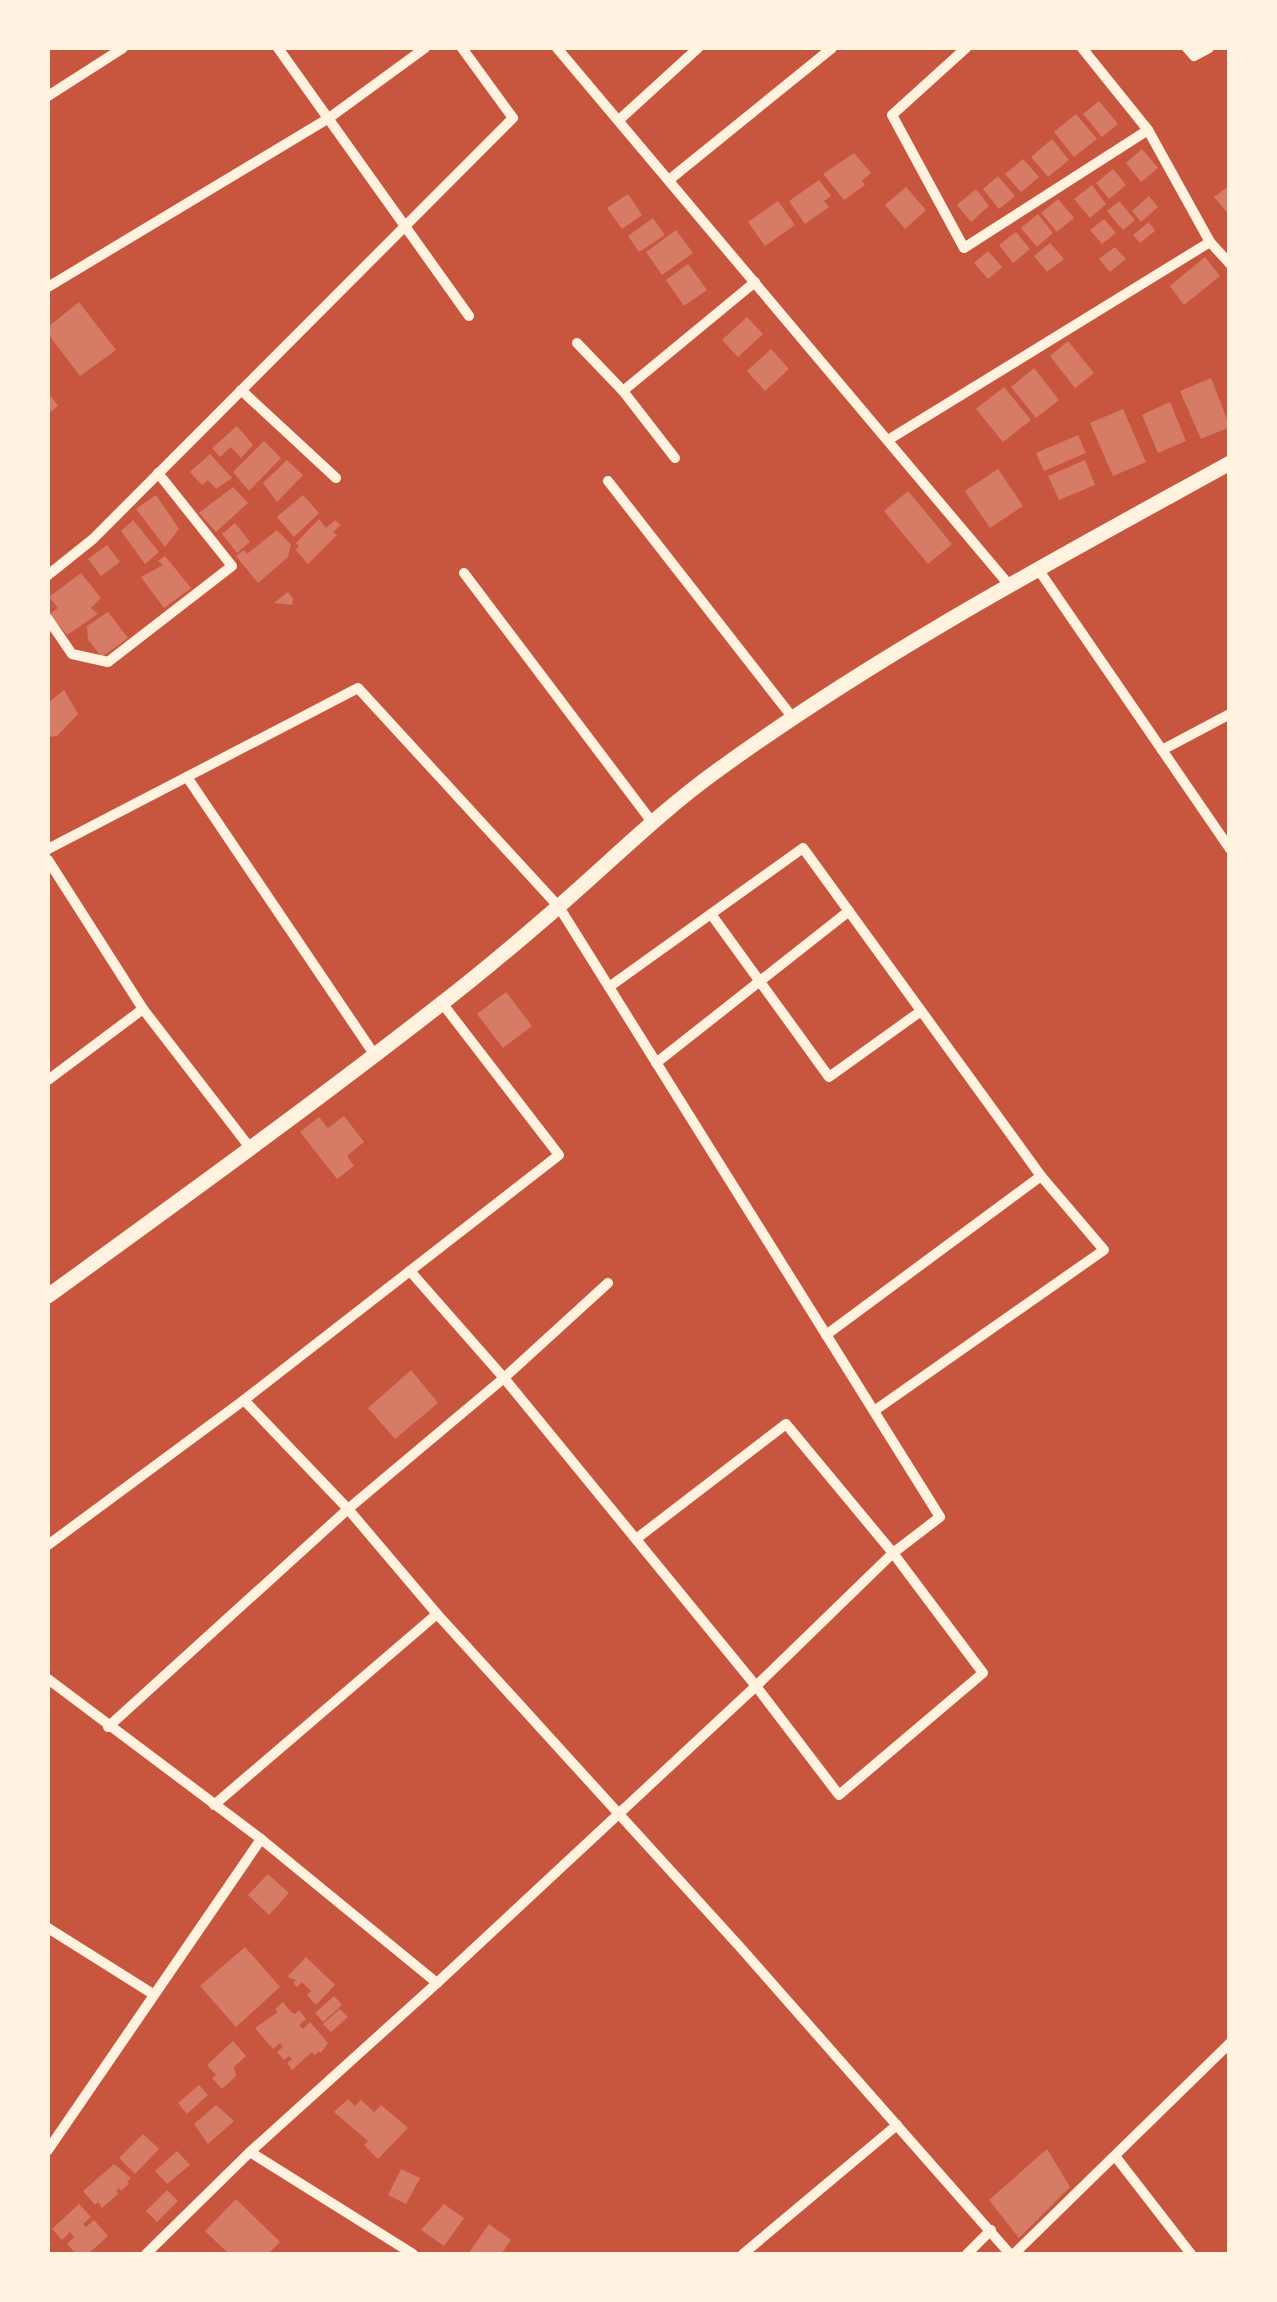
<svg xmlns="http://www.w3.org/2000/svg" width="1277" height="2302" font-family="'Archivo Narrow',sans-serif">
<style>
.building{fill:#d67c66}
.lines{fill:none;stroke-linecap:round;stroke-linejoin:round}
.minor{stroke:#fff3e0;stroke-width:10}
.tertiary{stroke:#fff3e0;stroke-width:15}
</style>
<rect width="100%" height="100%" fill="#c8553d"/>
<g class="building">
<polygon points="1099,101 1118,124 1102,137 1083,114"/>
<polygon points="1076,114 1097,139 1074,157 1054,132"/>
<polygon points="1052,139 1069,160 1048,177 1031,157"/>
<polygon points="1142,149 1158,168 1141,182 1126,163"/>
<polygon points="854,153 871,173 862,181 865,185 844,200 823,174"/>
<polygon points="1023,159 1039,177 1021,192 1005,174"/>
<polygon points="1113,169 1126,185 1109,199 1096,183"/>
<polygon points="998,176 1015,196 999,209 983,189"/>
<polygon points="819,180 831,196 824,201 829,207 805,224 789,201"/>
<polygon points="1092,185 1106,204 1090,218 1074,199"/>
<polygon points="1230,185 1230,216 1214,197"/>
<polygon points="906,187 926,210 905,229 885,205"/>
<polygon points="976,189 989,206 971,222 957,205"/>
<polygon points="628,194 642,215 622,229 607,208"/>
<polygon points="1149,196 1158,207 1141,222 1132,211"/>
<polygon points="1058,199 1074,218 1057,232 1041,213"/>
<polygon points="778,201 795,225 765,246 748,222"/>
<polygon points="1119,201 1135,220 1123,230 1107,211"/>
<polygon points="1038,214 1053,233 1037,247 1021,228"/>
<polygon points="653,218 665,235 639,252 628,236"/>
<polygon points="1104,219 1116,233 1102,244 1090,230"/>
<polygon points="1149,222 1155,231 1140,243 1133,235"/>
<polygon points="676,230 693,253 662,275 646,252"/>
<polygon points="1016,232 1030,249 1013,263 999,245"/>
<polygon points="1050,243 1064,259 1047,272 1034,256"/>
<polygon points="1115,247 1126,259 1110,272 1099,259"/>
<polygon points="988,251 1002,267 988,279 974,263"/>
<polygon points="1205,257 1220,276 1184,305 1170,286"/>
<polygon points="688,264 707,290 684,306 666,280"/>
<polygon points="79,302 116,350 80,376 48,334 48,327"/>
<polygon points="747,317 763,334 738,357 722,340"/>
<polygon points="1068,341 1094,373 1075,388 1050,356"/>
<polygon points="771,349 789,369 765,391 747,371"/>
<polygon points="1034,368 1059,400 1036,418 1011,387"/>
<polygon points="1211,378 1230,427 1201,439 1180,391"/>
<polygon points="1004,387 1031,420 1003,442 976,409"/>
<polygon points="48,392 58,406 48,414"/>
<polygon points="1170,402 1186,441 1158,453 1142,415"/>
<polygon points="1123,409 1146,462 1113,476 1090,423"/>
<polygon points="237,426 253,445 241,458 231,447 220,457 212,448"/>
<polygon points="1078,435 1086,453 1044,471 1036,453"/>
<polygon points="264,441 281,458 249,491 233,472"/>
<polygon points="210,454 232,478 216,489 208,480 202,485 190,472"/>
<polygon points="287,460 303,475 277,502 263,483"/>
<polygon points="1085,460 1095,485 1059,500 1048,476"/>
<polygon points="998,469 1023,506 990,528 965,491"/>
<polygon points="233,487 248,503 216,532 199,513"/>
<polygon points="908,491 952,544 928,564 884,511"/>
<polygon points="156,495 179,529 165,547 136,509"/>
<polygon points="303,495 319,513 294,537 277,517"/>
<polygon points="319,519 326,528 335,520 341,525 333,532 337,535 308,564 295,549 299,547 296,543"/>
<polygon points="133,520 159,552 145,564 121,531"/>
<polygon points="235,523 250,542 237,553 222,534"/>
<polygon points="277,530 291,545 288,557 258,583 236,556 244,550 247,554"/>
<polygon points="107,545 120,562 101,576 88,559"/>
<polygon points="165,556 191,588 164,608 141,577 163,565 158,561"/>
<polygon points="81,573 101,598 91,608 98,614 67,635 49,614 58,608 49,597"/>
<polygon points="288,592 293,599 292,605 274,603"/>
<polygon points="108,612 128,638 102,657 88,640 87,626"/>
<polygon points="64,690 78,714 57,736 48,737 48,703"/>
<polygon points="506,992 532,1026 503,1048 477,1014"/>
<polygon points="344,1116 364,1142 347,1156 354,1166 337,1179 300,1132 319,1117 328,1128"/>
<polygon points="411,1370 438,1403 395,1439 368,1408"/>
<polygon points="268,1874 289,1893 269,1915 248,1895"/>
<polygon points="245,1947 280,1987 236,2027 200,1986"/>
<polygon points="306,1957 335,1985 316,2005 307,1995 311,1991 302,1982 297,1987 293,1983 296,1980 287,1977"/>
<polygon points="334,1996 342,2005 323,2022 315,2013"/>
<polygon points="283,2002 291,2012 295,2014 299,2010 306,2019 299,2025 303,2029 310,2022 328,2043 321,2053 319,2051 315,2055 312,2052 292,2070 287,2063 292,2059 289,2056 284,2060 277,2052 283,2047 280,2043 273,2049 255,2028 278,2012 275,2009"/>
<polygon points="340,2009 348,2017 331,2032 323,2024"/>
<polygon points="233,2041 246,2056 234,2067 236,2076 222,2089 212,2078 216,2075 207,2065"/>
<polygon points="199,2085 208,2095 187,2114 178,2103"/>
<polygon points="348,2099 355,2106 361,2100 374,2112 381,2105 408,2128 378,2159 364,2145 368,2141 334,2112"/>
<polygon points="216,2105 234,2121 208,2144 194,2124"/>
<polygon points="143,2134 159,2149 135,2174 119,2158"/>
<polygon points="1047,2149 1070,2187 1019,2238 989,2200"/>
<polygon points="177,2151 190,2165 167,2184 155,2171"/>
<polygon points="114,2164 131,2178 127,2181 129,2184 121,2191 119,2188 116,2191 118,2194 102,2208 98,2202 95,2205 83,2191"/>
<polygon points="401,2169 420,2178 406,2204 388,2195"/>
<polygon points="167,2190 178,2201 157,2222 146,2211"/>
<polygon points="236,2199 280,2242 268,2254 229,2254 205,2231"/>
<polygon points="79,2204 91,2217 83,2224 86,2227 94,2220 108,2236 88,2254 76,2254 67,2244 74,2237 70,2232 62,2240 52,2229"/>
<polygon points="444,2204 464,2218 444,2246 421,2230"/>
<polygon points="489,2224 511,2240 501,2254 468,2254"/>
</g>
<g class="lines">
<g class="minor">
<polyline points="278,48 469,316"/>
<polyline points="557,48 1010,586"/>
<polyline points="966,48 892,115 964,248 1148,130"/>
<polyline points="1082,48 1148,130 1210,242 1230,264"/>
<polyline points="1187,48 1194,56 1209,48"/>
<polyline points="48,96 123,48"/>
<polyline points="619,120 698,48"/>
<polyline points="669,180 832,48"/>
<polyline points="48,287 329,118 425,48"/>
<polyline points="577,343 623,391 675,458"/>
<polyline points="241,390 336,478"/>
<polyline points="623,391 755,282"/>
<polyline points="888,440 1210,242"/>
<polyline points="608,481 793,718"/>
<polyline points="1038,569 1230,849"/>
<polyline points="464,573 652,822"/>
<polyline points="48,575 93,539 513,118 462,48"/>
<polyline points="48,619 72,654 108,662 232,566 158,473"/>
<polyline points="1162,750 1230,714"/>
<polyline points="187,777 374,1054"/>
<polyline points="48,849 358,688 559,907 940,1517 893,1553 756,1686 504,1378 410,1271"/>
<polyline points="48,860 143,1009"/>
<polyline points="711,914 829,1077 921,1011"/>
<polyline points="609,987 803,848 1041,1176 826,1335"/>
<polyline points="656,1063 849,911"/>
<polyline points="48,1080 143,1009 251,1149"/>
<polyline points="244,1400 348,1509 437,1614 740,1947 1010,2254"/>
<polyline points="874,1411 1104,1250 1041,1176"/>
<polyline points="48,1545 244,1400 559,1155 442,1003"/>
<polyline points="48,1679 261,1839 437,1983 250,2152 146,2254"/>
<polyline points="108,1727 348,1509 504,1378 608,1283"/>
<polyline points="214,1805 437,1614"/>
<polyline points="48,1928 153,1994"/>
<polyline points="437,1983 756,1686 839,1795 983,1673 893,1553 786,1424 636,1539"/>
<polyline points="48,2150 261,1839"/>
<polyline points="250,2152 413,2254"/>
<polyline points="1115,2156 1191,2254"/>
<polyline points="743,2254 897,2125"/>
<polyline points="967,2254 991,2230"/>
<polyline points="1014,2254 1230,2043"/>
</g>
<path class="tertiary" d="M 48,1296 C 180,1200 313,1104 441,1004 C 481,973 520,940 558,907 C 611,861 661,811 718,770 C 879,653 1056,559 1230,463"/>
</g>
<rect width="1277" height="2302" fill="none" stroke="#fff3e0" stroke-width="100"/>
</svg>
